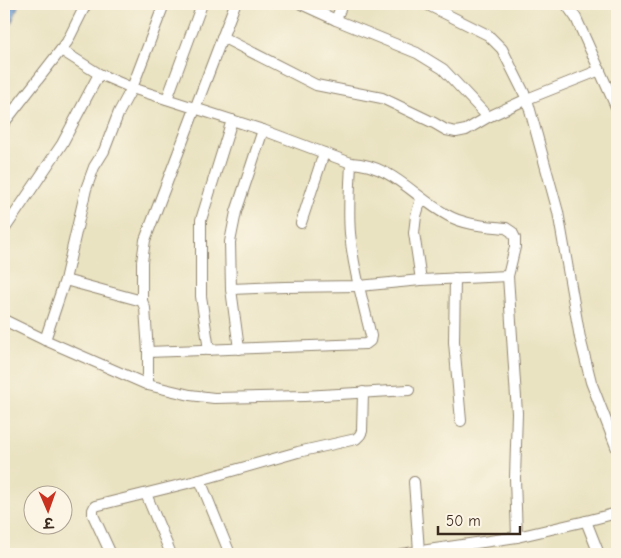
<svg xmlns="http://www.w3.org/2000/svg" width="621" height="558" font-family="'Comic Neue','Playpen Sans Deva',sans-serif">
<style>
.water{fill:url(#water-waves);stroke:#53637a}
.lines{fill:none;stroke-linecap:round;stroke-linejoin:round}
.street-casing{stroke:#928670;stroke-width:12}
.street{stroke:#fff;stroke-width:10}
</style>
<defs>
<pattern id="water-waves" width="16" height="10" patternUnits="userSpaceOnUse" patternTransform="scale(1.25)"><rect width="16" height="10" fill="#6b9cd5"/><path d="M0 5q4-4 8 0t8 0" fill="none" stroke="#597fac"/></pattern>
</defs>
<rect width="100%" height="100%" fill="#fcf5e5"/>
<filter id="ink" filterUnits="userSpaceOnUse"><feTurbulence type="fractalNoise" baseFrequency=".02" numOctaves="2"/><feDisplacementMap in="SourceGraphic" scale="10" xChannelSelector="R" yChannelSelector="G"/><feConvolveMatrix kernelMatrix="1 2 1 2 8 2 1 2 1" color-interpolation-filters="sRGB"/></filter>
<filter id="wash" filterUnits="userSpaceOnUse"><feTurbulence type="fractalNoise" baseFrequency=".0096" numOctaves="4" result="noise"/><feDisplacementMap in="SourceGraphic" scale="20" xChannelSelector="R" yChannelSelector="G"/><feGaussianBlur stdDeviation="1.12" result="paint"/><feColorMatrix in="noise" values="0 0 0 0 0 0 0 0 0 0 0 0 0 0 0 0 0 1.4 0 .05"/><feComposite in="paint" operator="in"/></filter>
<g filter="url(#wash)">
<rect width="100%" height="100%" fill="#eae3c2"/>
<polygon class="water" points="4,4 19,4 4,43"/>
</g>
<g filter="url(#ink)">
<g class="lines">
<defs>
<g id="street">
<polyline points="301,4 336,20 417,53 443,69 488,117"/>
<polyline points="426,4 488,35 502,49 527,99 558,212 580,338 591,382 617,449"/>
<polyline points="566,4 576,18 617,109"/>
<polyline points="336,20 342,4"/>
<polyline points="222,37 316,85 382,98 434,123 446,130 456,132 466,130 488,117 527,99 600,70"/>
<path d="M 61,50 L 99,74 L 132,88 L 263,130 L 351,163 C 392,165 413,196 447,215 C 464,225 487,226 506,228 L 512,232 L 515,238 L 515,247 L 508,276 L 517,413 L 515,478 L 517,537"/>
<polyline points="167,99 202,4"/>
<polyline points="4,123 67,42 86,4"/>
<polyline points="301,223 324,153"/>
<polyline points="4,230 62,144 99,74"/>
<polyline points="455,278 454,342 461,421"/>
<polyline points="65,280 142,301"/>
<polyline points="421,280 414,233 416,216 421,199"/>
<polyline points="231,289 285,287 359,286 421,280 508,276"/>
<polyline points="4,320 45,340 148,385 190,395 214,398 304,396 409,390"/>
<polyline points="45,340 65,280 86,189 94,167 104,151 119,112 132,88 164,4"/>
<polyline points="239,349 231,289 230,242 236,212 263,130"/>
<polyline points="209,350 201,296 201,220 232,120"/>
<path d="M 148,352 L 366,344 L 370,341 L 371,336 C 363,302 353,268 350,233 C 348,210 350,186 351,163"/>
<polyline points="148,385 148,352 145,308 142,301 142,262 145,240 235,4"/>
<polyline points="200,480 230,554"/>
<polyline points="414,482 419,551"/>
<polyline points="146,494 171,554"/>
<polyline points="586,521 599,554"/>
<polyline points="111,554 93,515 93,510 95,506 200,480 298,452 356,439 360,435 362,431 363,392"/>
<polyline points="401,554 517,537 586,521 617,513"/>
</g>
</defs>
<use href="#street" class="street-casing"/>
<use href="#street" class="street"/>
</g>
</g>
<rect width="621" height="558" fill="none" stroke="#fcf5e5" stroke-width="20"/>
<g transform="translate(48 510) rotate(178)"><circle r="24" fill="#fcf5e5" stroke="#afa495"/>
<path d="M0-4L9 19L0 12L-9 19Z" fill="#c8321e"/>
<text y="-8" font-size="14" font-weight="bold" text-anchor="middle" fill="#3b2a1e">उ</text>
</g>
<path d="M438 526v8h82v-8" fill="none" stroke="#3b2a1e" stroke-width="2.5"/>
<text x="446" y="526" font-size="15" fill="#3b2a1e" stroke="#fcf5e5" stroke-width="4" paint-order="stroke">50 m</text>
</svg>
